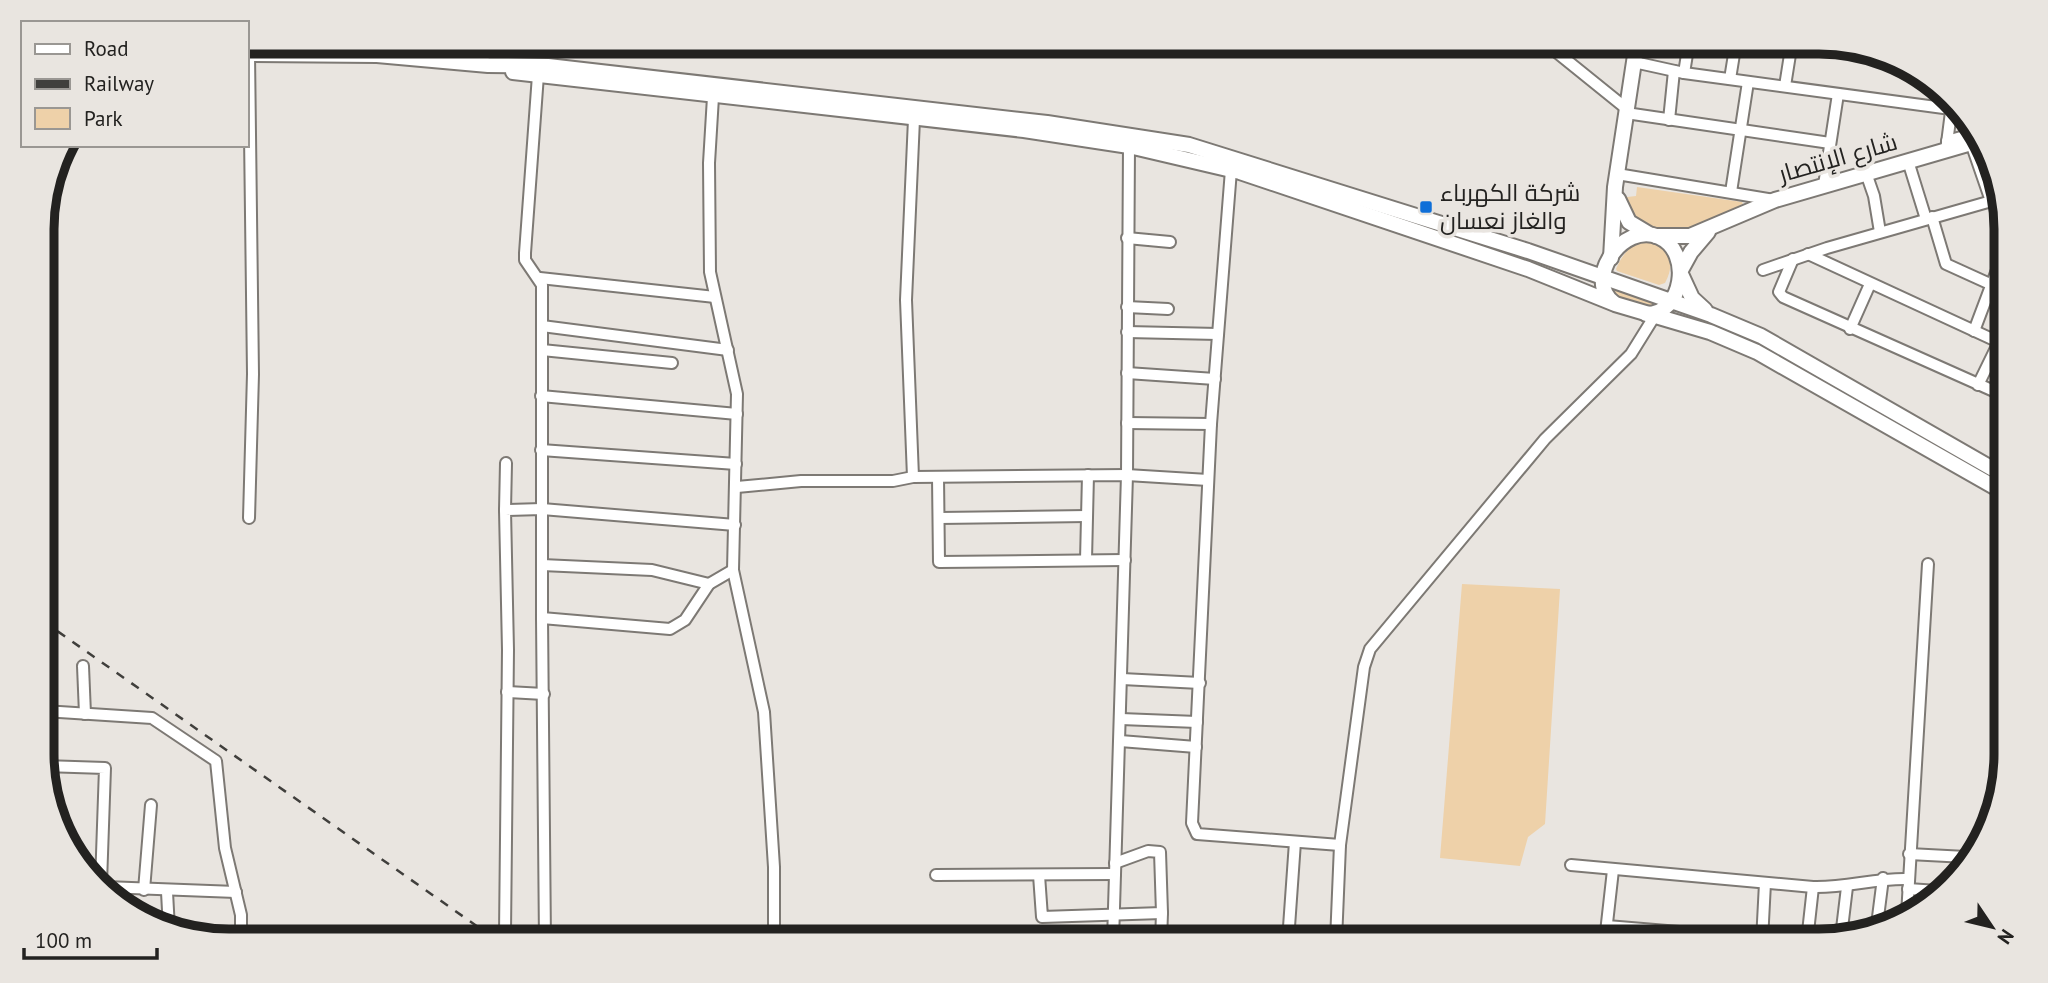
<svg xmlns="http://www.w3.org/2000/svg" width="2048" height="983" font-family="'PT Sans',Cairo,sans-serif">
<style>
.green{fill:#eed1a9}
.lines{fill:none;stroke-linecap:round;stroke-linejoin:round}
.street-casing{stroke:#7d7974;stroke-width:14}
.secondary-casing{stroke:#7d7974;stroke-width:18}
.street{stroke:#fff;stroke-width:10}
.secondary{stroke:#fff;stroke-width:14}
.rail{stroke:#403f3c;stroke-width:2.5;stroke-dasharray:9 9;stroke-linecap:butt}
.poi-dot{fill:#0f6fd8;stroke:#e9e5e0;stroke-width:2.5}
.labels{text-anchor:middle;stroke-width:7;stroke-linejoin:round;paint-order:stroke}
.street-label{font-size:24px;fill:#232220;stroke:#e9e5e0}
.poi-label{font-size:24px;fill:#232220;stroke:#e9e5e0;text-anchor:start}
.rim{fill:none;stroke:#232220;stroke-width:9}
</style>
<rect width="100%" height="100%" fill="#e9e5e0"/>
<g class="green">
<path d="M 1637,187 L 1742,202 L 1743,204 C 1705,221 1653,255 1626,203 L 1627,197 L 1636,196 Z"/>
<path d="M 1654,241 C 1671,253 1675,263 1665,283 L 1659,285 L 1617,271 L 1616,269 C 1624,251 1633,241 1654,241 Z"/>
<polygon points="1611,285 1657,303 1646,308 1621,301 1611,291"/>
<polygon points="1462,584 1560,589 1545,824 1528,837 1520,866 1440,858"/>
</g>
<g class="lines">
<defs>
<g id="street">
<polyline points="1544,42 1627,109"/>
<polyline points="1634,62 1684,73 1951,109"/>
<polyline points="1684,73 1689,42"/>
<polyline points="538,75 525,253 525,260 542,285 542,618"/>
<polyline points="1730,79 1736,42"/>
<polyline points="1785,86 1792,42"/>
<polyline points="713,97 709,163 710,272 737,394 733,570 764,712 774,867 774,941"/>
<polyline points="1626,113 1830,143"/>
<polyline points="1669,120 1674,71"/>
<polyline points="1947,141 1975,133"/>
<polyline points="1971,143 1991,201"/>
<polyline points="1946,151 1952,104"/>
<polyline points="1908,161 1926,219"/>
<polyline points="1231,170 1211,424 1192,823 1197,834 1340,845"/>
<polyline points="1866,173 1874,196 1880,232"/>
<polyline points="1617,174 1774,200"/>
<polyline points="1824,185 1838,94"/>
<polyline points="1731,192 1748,82"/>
<polyline points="1932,217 1946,264 1990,284"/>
<polyline points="1127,238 1170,242"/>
<polyline points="1808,254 2005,345"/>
<polyline points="1793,259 1779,292 1783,297 2005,396"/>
<polyline points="1763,270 1827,248 2002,198"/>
<polyline points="540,278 715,297"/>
<polyline points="1127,307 1168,309"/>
<polyline points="542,326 728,350"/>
<polyline points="1850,329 1870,284"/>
<polyline points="1974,331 1997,270 2005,259"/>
<polyline points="1127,332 1218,334"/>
<polyline points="542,350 672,363"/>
<polyline points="1127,373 1215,379"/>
<polyline points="1978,385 1999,342"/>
<polyline points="541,396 737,414"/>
<polyline points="1127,423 1211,424"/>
<polyline points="541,450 736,464"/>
<polyline points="913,477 906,300 914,119"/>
<polyline points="938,477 939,562 1125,560"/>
<polyline points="737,487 801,481 893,481 913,477 1127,475 1208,480"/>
<polyline points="505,510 506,463"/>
<polyline points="249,518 253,374 249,54"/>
<polyline points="939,518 1087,516"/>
<polyline points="1086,560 1088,475"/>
<polyline points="542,565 652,570 709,584"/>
<polyline points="83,666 85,714"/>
<polyline points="1122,679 1200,683"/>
<polyline points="507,692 544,694"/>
<polyline points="44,711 152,718 216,761 225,848 241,915 241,941"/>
<polyline points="1121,719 1197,722"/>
<polyline points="1120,741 1196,747"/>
<polyline points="44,766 105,768 101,883"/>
<polyline points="1909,854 1966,857"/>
<path d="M 1571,865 L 1813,887 C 1847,888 1874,878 1908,879"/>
<polyline points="936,875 1115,874"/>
<polyline points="1039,875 1042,917 1162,913 1160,852 1148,851 1115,863"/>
<polyline points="105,887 236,892"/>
<polyline points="1908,889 1938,891"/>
<polyline points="144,890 151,805"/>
<polyline points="167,892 169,929"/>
<polyline points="1907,915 1928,564"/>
<polyline points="1877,925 1883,878"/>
<polyline points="1607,926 1715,935"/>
<polyline points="1841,937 1847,887"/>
<polyline points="510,941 505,933 508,650 505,510 542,509 735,525"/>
<polyline points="545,941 542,618 670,629 685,620 709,584 733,570"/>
<polyline points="1113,941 1127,475 1129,146"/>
<polyline points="1161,941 1162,913"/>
<polyline points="1288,941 1295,842"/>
<polyline points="1336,941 1340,845 1364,667 1370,649 1545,439 1631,354 1654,317"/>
<polyline points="1605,941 1613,870"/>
<polyline points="1762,941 1765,883"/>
<polyline points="1807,941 1813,887"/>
</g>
<g id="secondary">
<polyline points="247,54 377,55 488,65 548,66 1047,123 1189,145 1528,251 1711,315 1761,336 2005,476"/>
<polyline points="513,72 1024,130 1129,146 1240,172 1528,269 1615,304 1710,332 1757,352 2005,493"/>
<polyline points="1618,199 1629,222 1649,234"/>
<polyline points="1656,236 1690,236 1775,200 1978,141"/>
<polyline points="1611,258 1615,187 1637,42"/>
<path d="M 1614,303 C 1583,281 1622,221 1659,237 C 1693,252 1683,315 1646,314"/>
<polyline points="1705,310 1692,298 1680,272 1691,252 1708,232"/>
</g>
</defs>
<use href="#street" class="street-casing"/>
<use href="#secondary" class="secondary-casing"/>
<use href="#street" class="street"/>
<use href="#secondary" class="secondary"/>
<polyline class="rail" points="43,621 498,941"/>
</g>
<rect class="poi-dot" x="1419" y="200" width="14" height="14" rx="3.5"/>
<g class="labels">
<g class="street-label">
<text transform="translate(1838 158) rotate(-16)" y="8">شارع الإنتصار</text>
</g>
<g class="poi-label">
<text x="1440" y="201">شركة الكهرباء<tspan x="1440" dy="28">والغاز نعسان</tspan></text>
</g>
</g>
<path d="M0 0H2048V983H0ZM229 54H1819A175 175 0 0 1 1994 229V754A175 175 0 0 1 1819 929H229A175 175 0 0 1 54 754V229A175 175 0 0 1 229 54Z" fill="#e9e5e0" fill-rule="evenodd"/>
<path class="rim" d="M229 54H1819A175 175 0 0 1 1994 229V754A175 175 0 0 1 1819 929H229A175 175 0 0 1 54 754V229A175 175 0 0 1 229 54Z"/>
<rect x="21" y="21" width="228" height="126" fill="#e9e5e0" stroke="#9a9793" stroke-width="2"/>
<rect x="35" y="44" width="35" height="10" fill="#ffffff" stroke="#9a9793" stroke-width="2"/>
<text x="84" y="56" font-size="21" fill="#232220">Road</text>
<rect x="35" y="79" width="35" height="10" fill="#403f3c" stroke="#9a9793" stroke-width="2"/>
<text x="84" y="91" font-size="21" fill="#232220">Railway</text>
<rect x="35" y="108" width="35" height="21" fill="#eed1a9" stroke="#9a9793" stroke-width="2"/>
<text x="84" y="126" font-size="21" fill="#232220">Park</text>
<g transform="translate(1992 927) rotate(125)" stroke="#e9e5e0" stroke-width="5" paint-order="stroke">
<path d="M0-5L12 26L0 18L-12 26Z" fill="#232220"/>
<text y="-10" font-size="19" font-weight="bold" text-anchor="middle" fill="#232220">N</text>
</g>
<path d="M24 948v10h133v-10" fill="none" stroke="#232220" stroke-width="3.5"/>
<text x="35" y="948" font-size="21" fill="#232220" stroke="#e9e5e0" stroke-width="5" paint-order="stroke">100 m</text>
</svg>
